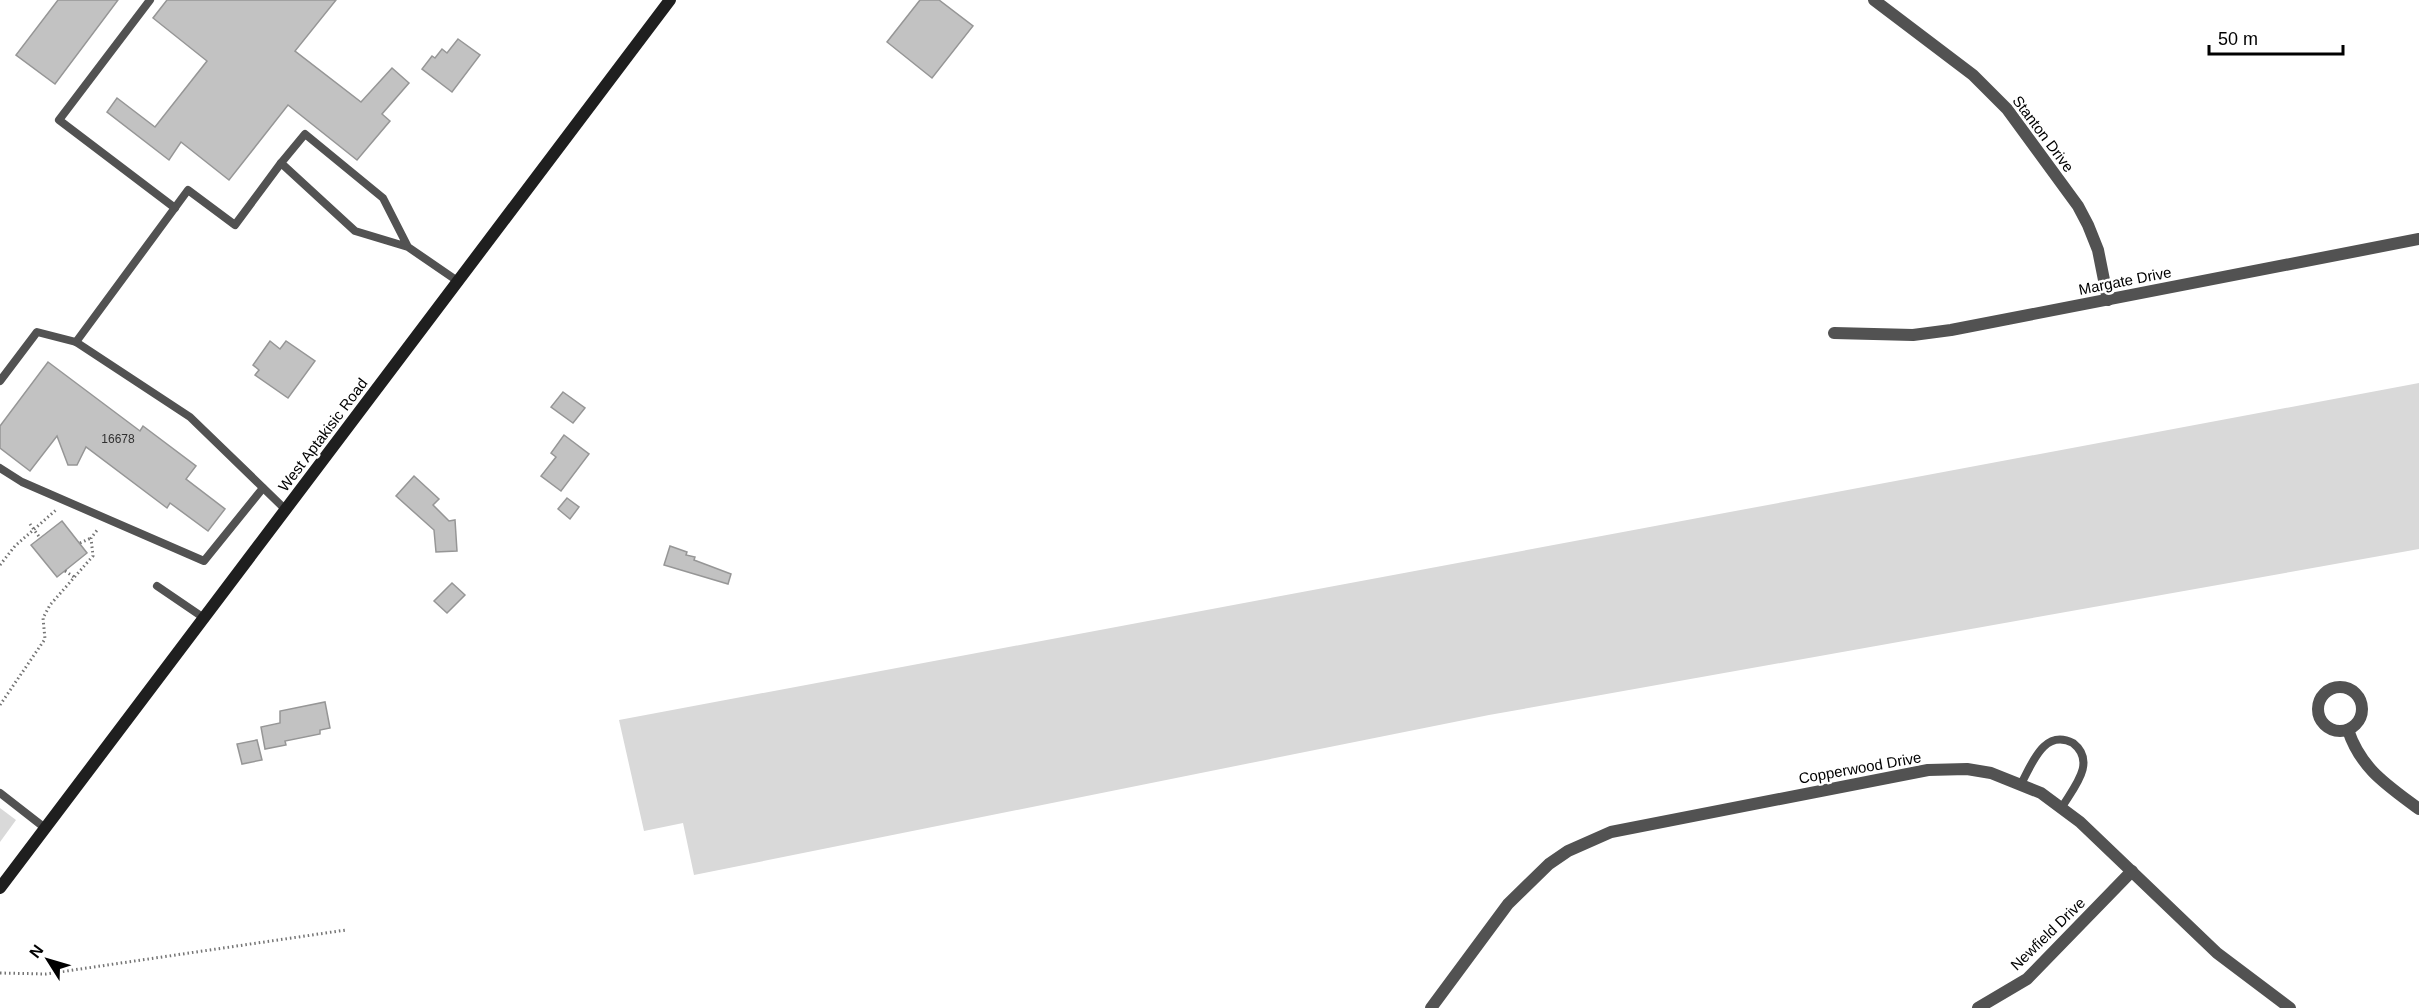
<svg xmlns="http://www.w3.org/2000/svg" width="2419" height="1008" font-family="Arial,sans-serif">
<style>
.green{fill:#d9d9d9}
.building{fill:#c2c2c2;stroke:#969696;stroke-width:1.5}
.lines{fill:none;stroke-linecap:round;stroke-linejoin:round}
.path{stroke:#747474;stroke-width:3;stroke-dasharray:1.5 3;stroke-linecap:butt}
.service{stroke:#525252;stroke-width:8}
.minor{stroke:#525252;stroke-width:12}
.secondary{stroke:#1f1f1f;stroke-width:12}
.labels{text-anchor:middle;stroke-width:5;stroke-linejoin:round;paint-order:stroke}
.number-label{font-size:12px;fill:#303030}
.street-label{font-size:15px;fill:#000;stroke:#fff}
</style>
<rect width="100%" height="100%" fill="#fff"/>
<g class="green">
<polygon points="2419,383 2419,549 1489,715 694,875 683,823 644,831 619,720"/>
<polygon points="0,808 16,820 0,842"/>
</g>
<g class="building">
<polygon points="58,0 118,0 55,84 16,55"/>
<polygon points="167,0 336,0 295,51 361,102 392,68 409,83 382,114 390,121 357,160 288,105 229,180 181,142 169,160 107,112 117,98 155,127 207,61 153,18"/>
<polygon points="920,0 939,0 973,26 932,78 887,42"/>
<polygon points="458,39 480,55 452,92 422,69 432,56 435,58 442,49 447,53"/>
<polygon points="270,341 280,349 286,341 315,361 288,398 255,375 259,370 253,365"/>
<polygon points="48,362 140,431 143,426 196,466 186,479 225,509 208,531 170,503 167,508 86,447 77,465 68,465 57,436 30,471 0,448 0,426"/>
<polygon points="563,392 585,408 573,423 551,407"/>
<polygon points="564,435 589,454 561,491 541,476 556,457 551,453"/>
<polygon points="414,476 439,499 433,505 449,521 455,520 457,551 436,552 434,530 396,496"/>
<polygon points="567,498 579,507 570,519 558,509"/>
<polygon points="62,521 87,553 57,577 31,545"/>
<polygon points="670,546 687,552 686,555 695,557 694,560 731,574 728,584 664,565"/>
<polygon points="452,583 465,595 447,613 434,601"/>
<polygon points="325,702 330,728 320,730 320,734 285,741 286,745 265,749 261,727 280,723 280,711"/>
<polygon points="257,740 262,760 242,764 237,744"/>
</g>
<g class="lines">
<g class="path">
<polyline points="30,524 40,538"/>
<polyline points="80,543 91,538"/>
<polyline points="0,565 15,546 56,510"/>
<polyline points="65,571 74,577"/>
<polyline points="0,705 45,639 43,618 50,605 93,556 91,538 98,529"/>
<polyline points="0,973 46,974 346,930"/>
</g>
<g class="service">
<polyline points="150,0 59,120 175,208"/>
<polyline points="408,247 383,198 305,134 281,163 355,231 408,247 459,282"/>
<polyline points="76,342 188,190 235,225 281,163"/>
<polyline points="0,381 37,332 76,342 190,417 286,510"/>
<polyline points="0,468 22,482 204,561 263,488"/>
<polyline points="157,586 204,618"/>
<path d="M 2021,784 C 2032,764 2044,728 2073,743 C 2097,762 2074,787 2062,807"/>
<polyline points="0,793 45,828"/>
</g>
<g class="minor">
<polyline points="1874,0 1973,75 2007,109 2078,206 2088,225 2098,250 2108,300"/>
<polyline points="1834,333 1913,335 1951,330 2419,239"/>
<circle cx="2340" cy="709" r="22"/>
<path d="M 2348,730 C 2361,769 2387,785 2419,809"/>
<polyline points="1431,1008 1508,904 1549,864 1568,851 1611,832 1928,770 1967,769 1991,773 2041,793 2080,822 2217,953 2290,1008"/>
<polyline points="1978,1008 2027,979 2132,871"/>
</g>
<polyline class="secondary" points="0,888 670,0"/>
</g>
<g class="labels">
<g class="number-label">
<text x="118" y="443">16678</text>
</g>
<g class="street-label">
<text transform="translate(2043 134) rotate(53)" y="5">Stanton Drive</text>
<text transform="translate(2125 281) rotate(-11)" y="5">Margate Drive</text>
<text transform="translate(323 435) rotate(-53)" y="5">West Aptakisic Road</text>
<text transform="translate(1860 768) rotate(-10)" y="5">Copperwood Drive</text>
<text transform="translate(2048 934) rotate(-44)" y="5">Newfield Drive</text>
</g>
</g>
<g transform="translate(48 960) rotate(307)" stroke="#ffffff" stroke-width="4.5" paint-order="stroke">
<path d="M0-4.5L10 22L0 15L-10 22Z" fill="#000000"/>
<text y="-9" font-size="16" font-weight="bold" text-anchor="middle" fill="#000000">N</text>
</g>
<path d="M2209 45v9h134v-9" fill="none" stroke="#000000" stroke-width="3"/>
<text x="2218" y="45" font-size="18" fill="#000000" stroke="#ffffff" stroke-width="4.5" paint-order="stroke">50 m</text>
</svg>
